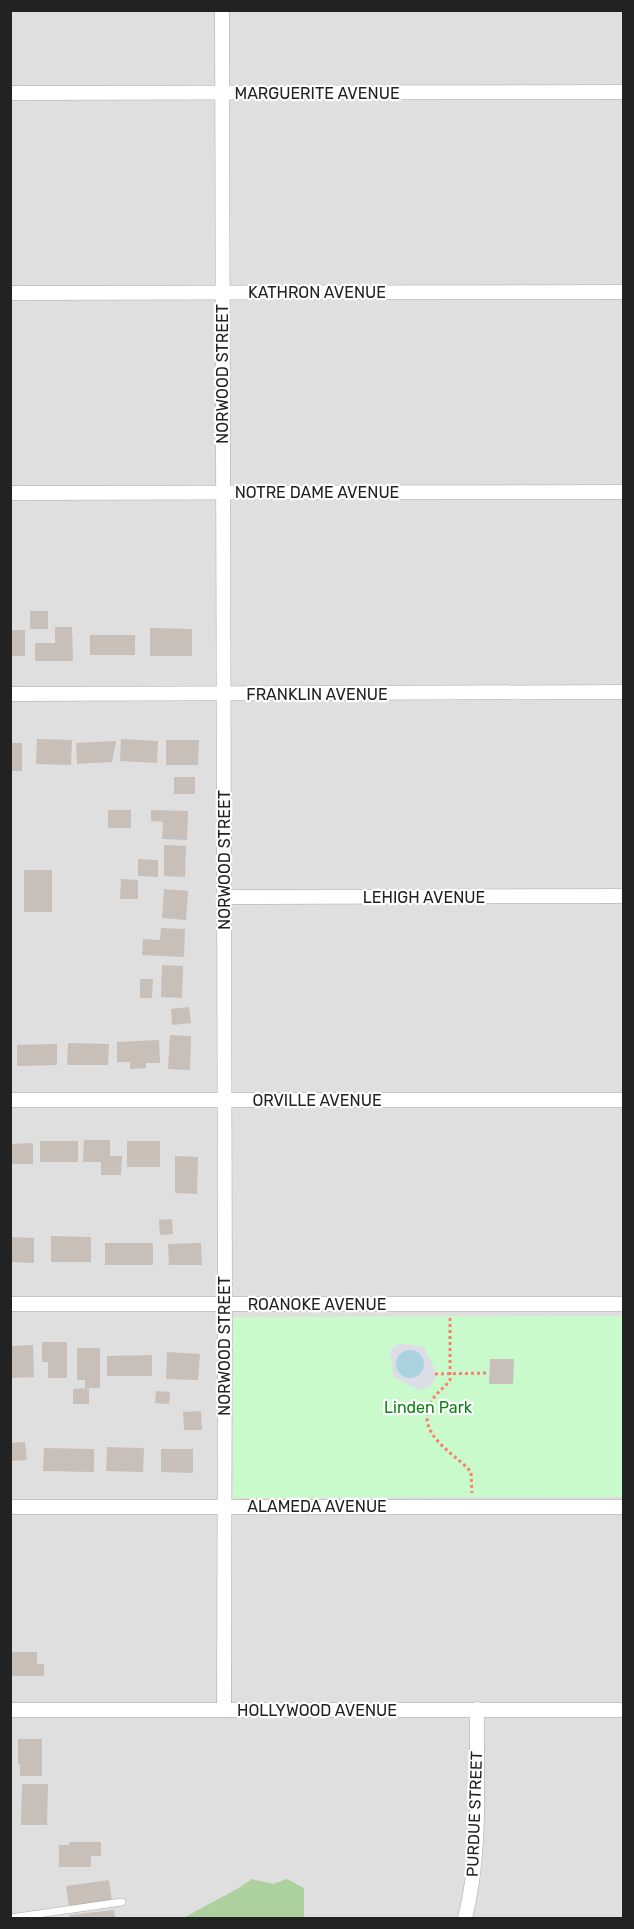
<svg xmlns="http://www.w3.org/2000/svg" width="634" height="1929" font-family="Rubik,sans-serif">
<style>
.residential{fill:#e0dfdf}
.forest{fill:#add19e}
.park{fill:#c8facc}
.plaza{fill:#dddde8;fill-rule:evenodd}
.water{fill:#aad3df}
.building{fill:#c7bfb8}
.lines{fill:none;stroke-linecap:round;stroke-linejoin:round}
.service-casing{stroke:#a9a9a9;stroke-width:8}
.minor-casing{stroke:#a9a9a9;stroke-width:15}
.path{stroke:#fa8072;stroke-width:3;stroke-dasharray:3 3;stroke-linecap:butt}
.service{stroke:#fff;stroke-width:7}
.minor{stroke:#fff;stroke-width:14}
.labels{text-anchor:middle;stroke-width:4.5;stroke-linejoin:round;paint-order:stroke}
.street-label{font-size:16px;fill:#222;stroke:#fff}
.park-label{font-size:16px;fill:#0c8416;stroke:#fff}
</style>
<rect width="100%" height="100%" fill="#f2efe9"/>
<polygon class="residential" points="10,11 623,11 623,1918 11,1918"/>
<polygon class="forest" points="252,1879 273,1884 287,1879 304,1888 304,1918 183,1918 237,1889"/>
<polygon class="park" points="623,1316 623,1497 233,1498 233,1317"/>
<path class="plaza" d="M 401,1343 L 424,1347 L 435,1370 L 435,1379 L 430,1387 L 419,1390 L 394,1377 L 390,1355 L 391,1349 ZM 398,1357 L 423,1370 L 418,1376 L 404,1377 L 396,1366 Z"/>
<circle class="water" cx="410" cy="1364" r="14"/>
<g class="building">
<rect x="30" y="611" width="18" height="18"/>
<polygon points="55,627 72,627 73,661 35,661 35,643 55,643"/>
<polygon points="150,628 192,629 192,656 150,656"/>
<rect x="10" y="630" width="15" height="26"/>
<rect x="90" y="635" width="45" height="20"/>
<polygon points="37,739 72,740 71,765 36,764"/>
<polygon points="121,739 158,741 157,763 120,761"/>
<polygon points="166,740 199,740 198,765 166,765"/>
<polygon points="116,741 112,762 77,764 76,743"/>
<rect x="10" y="743" width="12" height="28"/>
<rect x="174" y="777" width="21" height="17"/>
<rect x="108" y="810" width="23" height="18"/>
<polygon points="151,810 188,811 187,840 162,839 163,822 151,821"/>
<polygon points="164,845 186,846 185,877 164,876"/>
<polygon points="138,859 158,860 158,877 138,876"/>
<rect x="24" y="870" width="28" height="42"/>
<polygon points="121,879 138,880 138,899 120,899"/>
<polygon points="164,889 188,891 186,920 162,918"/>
<polygon points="161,928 185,929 184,957 142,955 143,939 160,940"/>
<polygon points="162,965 183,966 182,998 161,997"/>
<polygon points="140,979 153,979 152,998 140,998"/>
<polygon points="189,1007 191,1023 172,1025 171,1009"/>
<polygon points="170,1035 191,1036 190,1070 168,1069"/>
<polygon points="159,1040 160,1063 146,1063 146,1068 130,1069 130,1062 117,1062 117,1042"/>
<polygon points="68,1043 109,1044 108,1065 67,1065"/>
<polygon points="57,1044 57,1065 17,1066 17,1045"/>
<polygon points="84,1140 110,1140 110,1156 122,1156 121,1175 101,1175 101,1162 83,1162"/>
<rect x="40" y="1141" width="38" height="21"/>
<rect x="127" y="1141" width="33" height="26"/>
<polygon points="33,1143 33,1164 10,1164 10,1144"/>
<polygon points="175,1156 198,1157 197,1194 175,1193"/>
<polygon points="172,1219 173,1234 160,1235 159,1220"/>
<polygon points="51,1236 91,1237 91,1262 51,1262"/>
<polygon points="10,1237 34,1238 34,1263 10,1262"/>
<rect x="105" y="1243" width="48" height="22"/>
<polygon points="201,1243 202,1265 169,1265 168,1244"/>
<polygon points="42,1342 67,1342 67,1378 48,1378 48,1362 42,1362"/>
<polygon points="33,1345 34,1377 10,1378 10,1346"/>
<polygon points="77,1348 100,1348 100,1388 85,1388 85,1380 77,1380"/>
<polygon points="167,1352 200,1354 198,1380 166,1379"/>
<polygon points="152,1355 152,1376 107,1376 107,1356"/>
<polygon points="490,1359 514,1359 513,1384 489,1384"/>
<polygon points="85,1388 89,1389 89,1404 73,1404 73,1389"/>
<polygon points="156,1391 170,1392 169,1404 155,1403"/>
<polygon points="201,1411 202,1430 184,1430 183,1412"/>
<polygon points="25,1442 27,1460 10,1461 10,1443"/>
<polygon points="107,1447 144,1448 143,1472 106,1471"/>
<polygon points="44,1448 94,1449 94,1472 43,1471"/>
<polygon points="161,1449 193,1449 193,1473 161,1472"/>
<polygon points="10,1652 37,1652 37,1664 44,1664 44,1676 10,1676"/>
<polygon points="18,1739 42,1739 42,1776 20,1776 20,1764 18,1764"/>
<polygon points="22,1784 48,1784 47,1825 21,1825"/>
<polygon points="69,1842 101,1842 101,1856 91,1856 91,1867 59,1867 59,1845 69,1845"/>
<polygon points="109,1880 112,1901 69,1906 66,1886"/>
<polygon points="114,1910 115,1918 70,1918 69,1915"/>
</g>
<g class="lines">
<defs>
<polyline id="service" points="10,1918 122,1902"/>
<g id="minor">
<polyline points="222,10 225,1305 224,1710"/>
<polyline points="10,93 624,92"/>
<polyline points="10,293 624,292"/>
<polyline points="10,493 624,492"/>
<polyline points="10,694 624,692"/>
<polyline points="224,897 624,896"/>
<polyline points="10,1100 624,1100"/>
<polyline points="10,1304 624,1304"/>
<polyline points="10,1507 624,1507"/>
<polyline points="10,1710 624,1710"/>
<path d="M 465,1918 C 482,1851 476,1779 477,1709"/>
</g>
</defs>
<use href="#service" class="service-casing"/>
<use href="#minor" class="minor-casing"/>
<g class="path">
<path d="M 450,1318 L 450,1380 C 445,1388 436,1392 432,1401 C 413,1434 454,1452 471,1472 L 472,1493"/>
<polyline points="435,1374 489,1373"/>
</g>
<use href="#service" class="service"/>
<use href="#minor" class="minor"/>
</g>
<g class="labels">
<g class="street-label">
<text x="317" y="99">MARGUERITE AVENUE</text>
<text x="317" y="298">KATHRON AVENUE</text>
<text transform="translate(222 374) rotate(-90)" y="6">NORWOOD STREET</text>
<text x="317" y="498">NOTRE DAME AVENUE</text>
<text x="317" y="700">FRANKLIN AVENUE</text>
<text transform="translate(224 860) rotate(-90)" y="6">NORWOOD STREET</text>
<text x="424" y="903">LEHIGH AVENUE</text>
<text x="317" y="1106">ORVILLE AVENUE</text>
<text x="317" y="1310">ROANOKE AVENUE</text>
<text transform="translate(224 1346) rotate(-90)" y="6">NORWOOD STREET</text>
<text x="317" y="1512">ALAMEDA AVENUE</text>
<text x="317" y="1716">HOLLYWOOD AVENUE</text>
<text transform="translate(474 1814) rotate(-88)" y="6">PURDUE STREET</text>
</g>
<g class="park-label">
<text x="428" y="1413">Linden Park</text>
</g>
</g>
<rect width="634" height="1929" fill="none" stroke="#222222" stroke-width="24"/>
</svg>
